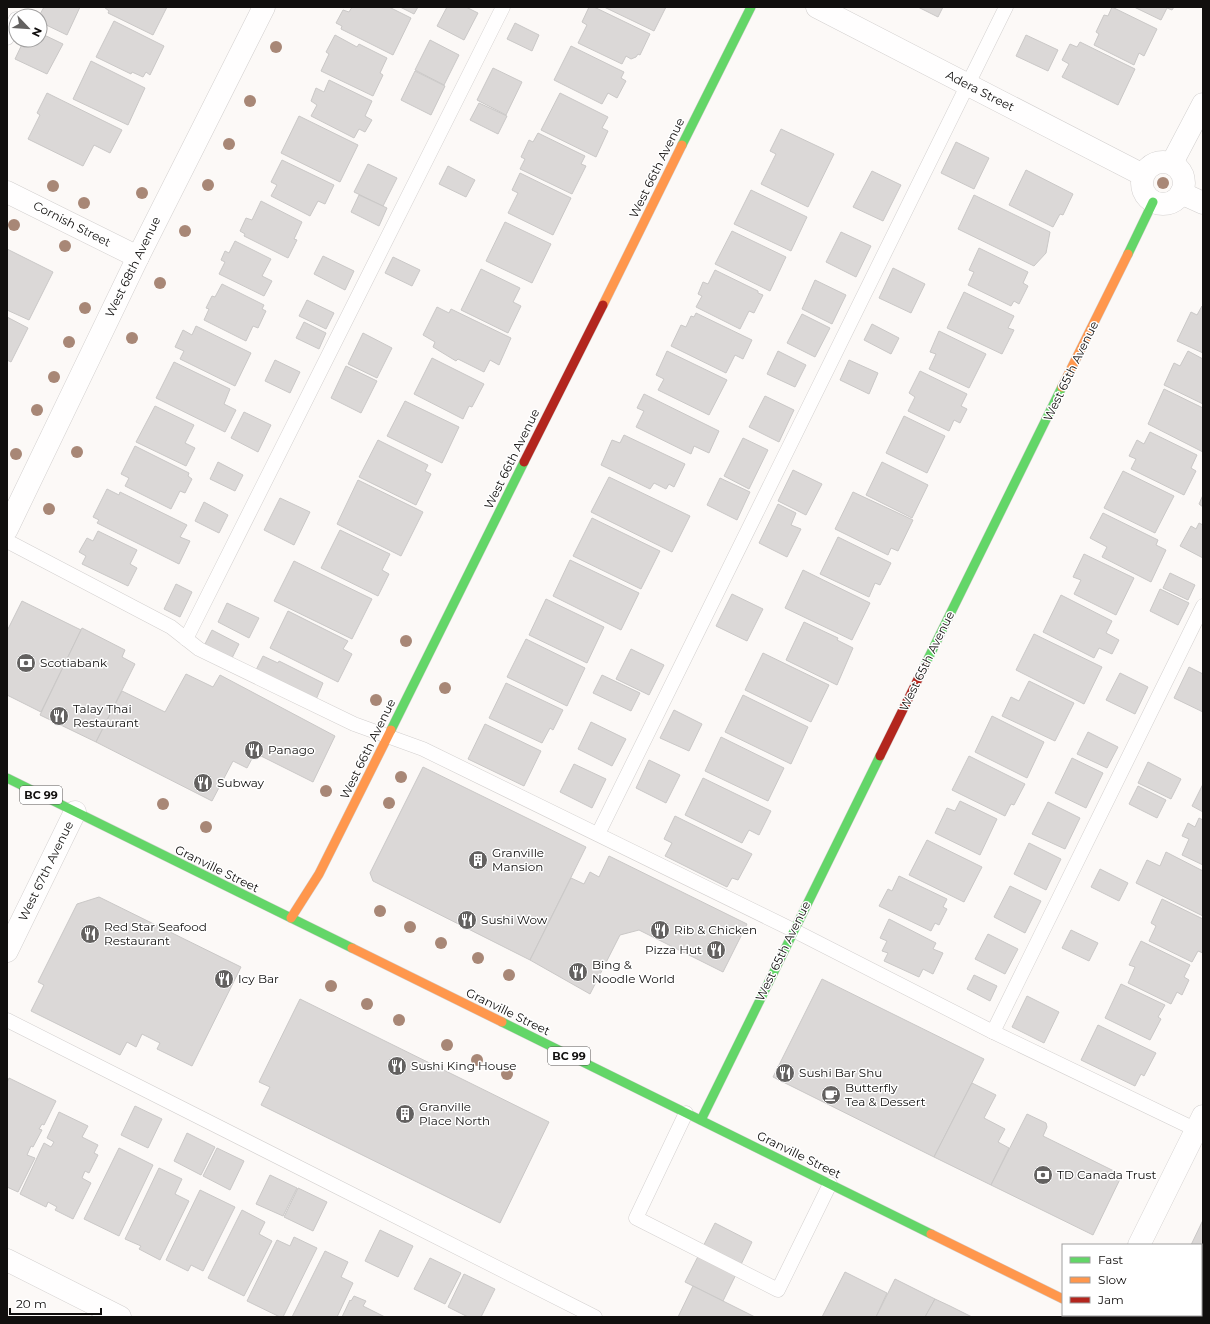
<svg xmlns="http://www.w3.org/2000/svg" width="1210" height="1324" font-family="Montserrat,sans-serif">
<style>
.building{fill:#dbd8d7;stroke:#cac8c7}
.lines{fill:none;stroke-linecap:round;stroke-linejoin:round}
.lane-casing{stroke:#d3d0cf;stroke-width:15}
.street-casing{stroke:#d3d0cf;stroke-width:23}
.fast-casing{stroke:#d3d0cf;stroke-width:10}
.slow-casing{stroke:#d3d0cf;stroke-width:10}
.jam-casing{stroke:#d3d0cf;stroke-width:10}
.lane{stroke:#fffefe;stroke-width:14}
.street{stroke:#fffefe;stroke-width:22}
.fast{stroke:#63d668;stroke-width:9}
.slow{stroke:#ff974d;stroke-width:9}
.jam{stroke:#b3261e;stroke-width:9}
.tree{fill:#a88776}
.labels{text-anchor:middle;stroke-width:3;stroke-linejoin:round;paint-order:stroke}
.shield{fill:#fff;stroke:#585756;stroke-width:1}
.shield-label{font-size:11px;font-weight:bold;fill:#110f0e}
.street-label{font-size:12px;fill:#110f0e;stroke:#fff}
.poi-label{font-size:12px;fill:#110f0e;stroke:#fff;text-anchor:start}
</style>
<rect width="100%" height="100%" fill="#fcf9f7"/>
<g class="building">
<polygon points="44,7 80,7 67,35 40,22 39,16"/>
<polygon points="104,7 167,7 153,35 108,13 109,11"/>
<polygon points="352,7 389,7 411,18 393,55 341,29 342,26 336,23 343,10 349,12"/>
<polygon points="400,7 418,7 414,14"/>
<polygon points="447,7 466,7 478,13 464,40 437,26"/>
<polygon points="589,7 594,7 650,34 640,55 638,54 636,57 631,59 626,56 622,64 578,43 587,25 582,22"/>
<polygon points="604,7 666,7 654,31"/>
<polygon points="918,7 943,7 938,17"/>
<polygon points="1112,7 1157,29 1144,56 1139,53 1134,65 1094,45 1099,34 1096,32 1104,15 1108,16"/>
<polygon points="1134,7 1174,7 1172,10 1167,8 1161,20"/>
<polygon points="114,21 164,46 150,75 146,72 143,77 132,72 131,74 96,57"/>
<polygon points="515,23 539,35 532,51 507,39"/>
<polygon points="40,33 63,44 47,74 15,59 24,40 40,40"/>
<polygon points="335,35 357,47 359,44 387,58 380,73 383,75 373,96 321,71 329,54 326,52"/>
<polygon points="1026,35 1058,50 1048,71 1016,56"/>
<polygon points="430,40 459,55 444,85 415,70"/>
<polygon points="1080,42 1135,69 1118,105 1062,77 1069,64 1062,60 1070,44 1077,47"/>
<polygon points="571,46 624,72 621,78 626,81 617,98 608,93 602,104 554,80"/>
<polygon points="91,61 145,88 128,125 73,99"/>
<polygon points="493,68 522,82 506,115 477,100"/>
<polygon points="415,71 445,86 431,115 401,100"/>
<polygon points="329,80 372,101 365,116 372,120 365,132 359,129 354,138 311,116 317,105 311,101 316,88 324,92"/>
<polygon points="47,93 122,130 110,153 94,145 83,166 28,139 40,115 37,113"/>
<polygon points="560,93 608,117 602,128 608,131 596,157 541,130"/>
<polygon points="479,103 507,116 498,134 470,120"/>
<polygon points="299,116 358,145 340,182 281,153"/>
<polygon points="781,129 834,154 808,207 761,184 776,154 770,151"/>
<polygon points="538,133 585,156 581,164 586,166 572,194 520,169 525,159 521,157 529,140 533,142"/>
<polygon points="956,142 989,158 974,189 941,173"/>
<polygon points="282,160 334,185 325,204 318,201 310,216 271,196 277,185 271,182"/>
<polygon points="368,164 397,178 383,206 354,192"/>
<polygon points="448,166 475,180 466,197 439,184"/>
<polygon points="1026,170 1073,194 1063,215 1060,214 1053,227 1009,205"/>
<polygon points="872,171 901,185 883,221 853,207"/>
<polygon points="520,173 571,198 553,235 508,213 518,193 512,190"/>
<polygon points="751,190 807,217 791,251 734,224"/>
<polygon points="359,195 387,208 379,226 351,212"/>
<polygon points="974,195 1050,232 1046,253 1034,266 958,229"/>
<polygon points="261,201 302,222 294,239 297,240 288,258 244,236 245,234 240,231 246,218 252,220"/>
<polygon points="505,222 551,244 532,283 486,261"/>
<polygon points="732,231 786,257 770,291 715,264"/>
<polygon points="841,232 871,246 856,277 826,262"/>
<polygon points="235,241 271,259 262,276 272,281 264,296 219,274 225,262 221,260 225,251 229,253"/>
<polygon points="979,248 1028,272 1023,283 1028,286 1019,304 1014,301 1011,306 968,285 974,272 969,270"/>
<polygon points="7,249 53,272 29,320 7,310"/>
<polygon points="323,256 354,271 345,290 314,274"/>
<polygon points="393,257 420,270 412,286 385,273"/>
<polygon points="893,268 925,284 911,313 879,298"/>
<polygon points="481,269 520,288 513,302 521,306 508,333 461,310"/>
<polygon points="715,270 758,291 758,293 763,295 754,313 749,311 740,329 696,307 702,296 698,294 703,282 708,284"/>
<polygon points="815,280 846,295 832,324 802,309"/>
<polygon points="222,284 264,305 262,309 266,311 258,328 253,326 246,341 204,320 209,309 206,308 212,296 215,297"/>
<polygon points="964,292 1014,316 1008,328 1014,330 1002,354 947,328"/>
<polygon points="307,300 334,313 326,329 299,316"/>
<polygon points="1202,306 1203,306 1203,353 1177,341 1191,312 1197,315"/>
<polygon points="437,307 449,313 451,309 511,338 499,365 490,360 484,372 458,359 456,361 433,347 435,342 423,335"/>
<polygon points="696,313 752,340 743,359 735,355 726,373 671,346 681,325 686,327 691,316 694,317"/>
<polygon points="802,314 830,328 815,357 787,343"/>
<polygon points="7,317 28,328 11,362 7,360"/>
<polygon points="304,322 326,333 319,349 296,338"/>
<polygon points="872,324 899,338 891,354 864,340"/>
<polygon points="196,326 251,353 235,386 180,359 184,351 175,347 183,330 192,335"/>
<polygon points="939,331 986,354 969,388 929,369 936,354 930,352"/>
<polygon points="363,333 392,348 377,378 348,364"/>
<polygon points="667,351 727,380 709,415 658,390 664,379 656,375"/>
<polygon points="778,351 806,365 795,387 767,374"/>
<polygon points="1188,351 1203,359 1203,404 1164,385 1174,363 1180,366"/>
<polygon points="432,358 484,384 472,407 469,406 463,419 414,394"/>
<polygon points="275,360 300,372 290,393 265,381"/>
<polygon points="849,360 878,373 869,394 840,380"/>
<polygon points="174,362 230,389 224,404 236,410 225,432 156,398"/>
<polygon points="346,366 377,381 361,413 331,398"/>
<polygon points="920,371 967,394 961,406 967,409 960,423 954,420 949,431 908,411 915,397 909,393"/>
<polygon points="1164,389 1203,408 1203,452 1148,424"/>
<polygon points="644,394 719,431 709,453 694,446 691,454 636,427 644,411 637,408"/>
<polygon points="765,396 794,410 779,442 749,427"/>
<polygon points="405,401 459,427 442,463 387,436"/>
<polygon points="155,406 194,425 185,443 195,448 186,466 136,442"/>
<polygon points="244,412 271,425 258,452 231,438"/>
<polygon points="904,416 945,436 927,473 886,453"/>
<polygon points="1150,432 1197,455 1191,468 1196,471 1184,495 1131,469 1136,459 1129,456 1137,440 1144,444"/>
<polygon points="624,435 685,464 674,487 669,484 666,489 654,483 650,489 601,465 612,440 620,443"/>
<polygon points="743,438 768,450 749,489 724,476"/>
<polygon points="378,440 428,465 425,471 431,474 416,505 359,477"/>
<polygon points="135,446 189,473 188,476 192,479 185,493 180,491 171,509 125,486 129,478 121,474"/>
<polygon points="218,462 243,475 235,491 210,479"/>
<polygon points="882,462 928,485 912,518 866,495"/>
<polygon points="793,470 822,484 806,515 778,501"/>
<polygon points="1123,471 1174,496 1155,533 1104,508"/>
<polygon points="609,477 690,516 672,552 591,512"/>
<polygon points="720,478 750,492 737,520 707,505"/>
<polygon points="358,480 423,512 401,556 337,524"/>
<polygon points="107,489 119,495 120,492 187,525 180,537 190,541 179,564 97,523 99,520 93,517"/>
<polygon points="853,492 913,520 898,551 891,548 888,555 835,529"/>
<polygon points="1203,495 1203,507 1199,504"/>
<polygon points="280,498 310,512 294,545 264,530"/>
<polygon points="204,502 228,515 219,533 195,521"/>
<polygon points="778,504 796,513 791,525 801,529 787,557 759,543"/>
<polygon points="1103,513 1158,540 1156,545 1166,550 1151,582 1102,557 1107,547 1090,538"/>
<polygon points="592,518 660,551 641,589 573,556"/>
<polygon points="1199,523 1203,525 1203,558 1180,546 1191,526 1196,529"/>
<polygon points="340,530 390,554 382,570 389,574 378,596 321,568"/>
<polygon points="98,531 137,550 130,564 137,568 128,586 82,564 86,556 79,552 87,538 93,541"/>
<polygon points="838,537 891,563 880,585 875,583 869,597 820,574"/>
<polygon points="1084,554 1134,578 1116,615 1074,594 1081,580 1073,577"/>
<polygon points="570,560 639,593 621,630 553,596"/>
<polygon points="294,561 372,599 352,639 274,601"/>
<polygon points="803,570 870,603 852,640 785,608"/>
<polygon points="1170,573 1195,585 1188,600 1163,588"/>
<polygon points="176,584 192,592 180,617 164,609"/>
<polygon points="1160,589 1189,603 1178,625 1150,611"/>
<polygon points="732,594 763,609 747,641 716,626"/>
<polygon points="1061,595 1112,621 1106,633 1119,640 1112,654 1099,648 1094,658 1043,632"/>
<polygon points="546,599 604,627 587,663 529,635"/>
<polygon points="22,601 81,630 41,712 7,695 7,631"/>
<polygon points="227,603 259,618 249,638 218,622"/>
<polygon points="288,611 348,641 343,649 352,654 338,682 270,648"/>
<polygon points="804,622 838,638 837,640 853,648 837,685 786,660"/>
<polygon points="82,628 125,650 122,657 135,664 96,742 40,715"/>
<polygon points="212,630 239,644 231,660 204,646"/>
<polygon points="1034,634 1102,667 1084,704 1016,670"/>
<polygon points="526,639 585,668 567,706 507,677"/>
<polygon points="631,649 664,665 649,695 616,679"/>
<polygon points="763,653 829,685 811,722 745,690"/>
<polygon points="263,656 278,663 279,661 323,683 315,702 256,670"/>
<polygon points="1189,667 1203,674 1203,712 1174,698"/>
<polygon points="1120,673 1148,687 1135,714 1106,700"/>
<polygon points="186,674 213,687 220,675 335,736 313,782 255,753 247,768 233,761 212,801 96,742 122,691 165,712"/>
<polygon points="602,675 640,693 631,711 593,693"/>
<polygon points="1029,681 1074,703 1055,741 1002,716 1011,697 1019,701"/>
<polygon points="506,683 563,710 553,730 550,728 542,743 489,718"/>
<polygon points="743,695 808,727 791,764 725,732"/>
<polygon points="674,710 702,724 689,751 660,738"/>
<polygon points="992,716 1044,742 1027,778 975,752"/>
<polygon points="591,722 626,739 612,766 578,749"/>
<polygon points="485,724 541,751 524,786 468,759"/>
<polygon points="1088,732 1118,747 1107,768 1077,754"/>
<polygon points="721,737 784,768 768,801 705,771"/>
<polygon points="969,756 1025,784 1014,805 1011,804 1005,816 952,790"/>
<polygon points="1072,758 1103,773 1086,808 1055,793"/>
<polygon points="649,760 680,775 666,803 636,788"/>
<polygon points="1148,762 1181,779 1171,799 1138,783"/>
<polygon points="574,764 606,779 592,808 560,792"/>
<polygon points="423,767 586,847 530,960 373,881 370,873"/>
<polygon points="703,778 771,811 759,835 749,830 742,843 685,815"/>
<polygon points="1203,784 1203,812 1192,806"/>
<polygon points="1138,786 1166,800 1157,818 1129,804"/>
<polygon points="960,801 997,819 980,855 935,833 947,808 955,811"/>
<polygon points="1048,802 1080,818 1065,849 1032,834"/>
<polygon points="675,816 752,854 738,880 732,878 727,887 665,856 672,843 664,839"/>
<polygon points="1199,818 1203,820 1203,865 1182,855 1189,839 1182,836 1188,823 1195,827"/>
<polygon points="927,840 982,867 964,902 909,875"/>
<polygon points="1029,843 1061,859 1046,890 1014,874"/>
<polygon points="1166,852 1203,871 1203,916 1136,883 1147,860 1160,866"/>
<polygon points="609,856 747,924 723,972 639,930 620,935 590,994 530,960 571,878 584,884 590,872 599,877"/>
<polygon points="1100,869 1128,883 1119,901 1091,887"/>
<polygon points="899,876 947,899 943,907 947,909 939,925 935,923 931,931 879,906 888,889 892,891"/>
<polygon points="1010,886 1041,901 1025,933 994,917"/>
<polygon points="99,897 241,967 192,1066 157,1049 160,1043 142,1034 136,1047 127,1042 120,1055 31,1011 44,985 38,982 77,904"/>
<polygon points="1162,899 1203,919 1203,953 1198,951 1192,962 1149,941 1156,926 1151,923"/>
<polygon points="889,919 936,943 933,949 943,953 933,974 923,969 919,977 884,961 888,953 882,951 887,941 880,938"/>
<polygon points="1071,930 1098,943 1089,961 1062,948"/>
<polygon points="988,934 1018,949 1005,974 975,959"/>
<polygon points="1141,941 1190,965 1184,977 1189,980 1182,995 1177,992 1171,1004 1128,983 1135,967 1129,965"/>
<polygon points="974,975 997,986 990,1001 967,989"/>
<polygon points="822,979 984,1059 934,1157 773,1077"/>
<polygon points="1121,984 1165,1005 1158,1017 1161,1019 1150,1040 1105,1018"/>
<polygon points="1027,996 1059,1012 1044,1043 1012,1027"/>
<polygon points="300,999 549,1122 500,1223 261,1105 270,1087 259,1082"/>
<polygon points="1098,1025 1156,1053 1144,1076 1141,1074 1135,1086 1081,1060"/>
<polygon points="9,1078 56,1101 44,1125 42,1124 39,1129 42,1130 33,1147 31,1146 27,1155 35,1158 18,1192 7,1187 7,1083"/>
<polygon points="972,1083 996,1095 984,1118 1005,1129 998,1142 1009,1148 991,1185 934,1157"/>
<polygon points="135,1106 162,1119 148,1148 121,1135"/>
<polygon points="59,1112 88,1126 82,1137 98,1145 94,1153 98,1155 89,1173 85,1171 82,1178 91,1183 73,1219 55,1210 57,1207 48,1202 46,1207 20,1194 44,1143 51,1147 54,1142 47,1138"/>
<polygon points="1027,1114 1046,1123 1047,1127 1043,1136 1122,1175 1093,1235 991,1185"/>
<polygon points="187,1133 215,1147 201,1175 174,1161"/>
<polygon points="119,1148 153,1165 119,1236 84,1219"/>
<polygon points="217,1148 244,1161 230,1190 203,1176"/>
<polygon points="159,1168 182,1179 175,1194 189,1201 160,1260 139,1249 141,1246 125,1239"/>
<polygon points="270,1175 297,1188 283,1216 256,1204"/>
<polygon points="298,1188 327,1202 313,1231 284,1217"/>
<polygon points="200,1190 235,1207 203,1271 191,1265 188,1271 166,1260"/>
<polygon points="242,1210 265,1222 259,1234 272,1241 244,1296 208,1278"/>
<polygon points="1203,1220 1203,1302 1201,1301 1201,1245 1191,1245"/>
<polygon points="715,1223 752,1242 723,1301 685,1282"/>
<polygon points="380,1230 413,1246 398,1277 365,1261"/>
<polygon points="294,1237 317,1248 283,1317 280,1317 247,1301 277,1240 290,1246"/>
<polygon points="325,1251 348,1262 341,1277 353,1283 337,1317 292,1317"/>
<polygon points="430,1258 461,1273 445,1304 414,1289"/>
<polygon points="845,1272 887,1293 876,1317 822,1317"/>
<polygon points="464,1274 495,1289 481,1317 468,1317 448,1307"/>
<polygon points="895,1279 935,1299 925,1317 876,1317"/>
<polygon points="693,1286 755,1317 678,1317"/>
<polygon points="354,1296 366,1301 363,1306 385,1317 342,1317 350,1300 351,1301"/>
<polygon points="935,1299 950,1306 972,1317 925,1317"/>
</g>
<g class="lines">
<defs>
<g id="lane">
<polyline points="7,38 16,19"/>
<polyline points="7,541 171,627 199,649 354,724 423,749 793,930 993,1032 1203,1133"/>
<polyline points="186,639 503,7"/>
<polyline points="598,834 1006,7"/>
<polyline points="7,1020 595,1317"/>
<polyline points="993,1032 1203,606"/>
<polyline points="686,1113 636,1218 778,1290 830,1184"/>
</g>
<g id="street">
<polyline points="817,7 1143,175"/>
<circle cx="1163" cy="183" r="21"/>
<polyline points="1172,163 1203,104"/>
<polyline points="7,192 138,257"/>
<polyline points="1181,193 1203,203"/>
<polyline points="7,529 138,257 264,7"/>
<polyline points="7,951 75,812"/>
<polyline points="1139,1245 1203,1116"/>
<polyline points="7,1260 120,1317"/>
</g>
<g id="fast">
<polyline points="682,145 751,7"/>
<polyline points="1128,254 1153,202"/>
<polyline points="924,667 1062,387"/>
<polyline points="391,730 524,462"/>
<polyline points="7,778 352,948"/>
<polyline points="502,1022 931,1234"/>
<polyline points="701,1120 880,756"/>
<polyline points="1095,1315 1099,1317"/>
</g>
<g id="slow">
<polyline points="603,305 682,145"/>
<polyline points="1062,387 1128,254"/>
<polyline points="291,918 319,874 391,730"/>
<polyline points="352,948 502,1022"/>
<polyline points="931,1234 1063,1299"/>
</g>
<g id="jam">
<polyline points="524,462 603,305"/>
<polyline points="880,756 924,667"/>
</g>
</defs>
<use href="#lane" class="lane-casing"/>
<use href="#street" class="street-casing"/>
<use href="#fast" class="fast-casing"/>
<use href="#slow" class="slow-casing"/>
<use href="#jam" class="jam-casing"/>
<use href="#lane" class="lane"/>
<use href="#street" class="street"/>
<use href="#fast" class="fast"/>
<use href="#slow" class="slow"/>
<use href="#jam" class="jam"/>
</g>
<g class="tree">
<circle cx="276" cy="47" r="6"/>
<circle cx="250" cy="101" r="6"/>
<circle cx="229" cy="144" r="6"/>
<circle cx="1163" cy="183" r="6"/>
<circle cx="208" cy="185" r="6"/>
<circle cx="53" cy="186" r="6"/>
<circle cx="142" cy="193" r="6"/>
<circle cx="84" cy="203" r="6"/>
<circle cx="14" cy="225" r="6"/>
<circle cx="185" cy="231" r="6"/>
<circle cx="65" cy="246" r="6"/>
<circle cx="160" cy="283" r="6"/>
<circle cx="85" cy="308" r="6"/>
<circle cx="132" cy="338" r="6"/>
<circle cx="69" cy="342" r="6"/>
<circle cx="54" cy="377" r="6"/>
<circle cx="37" cy="410" r="6"/>
<circle cx="77" cy="452" r="6"/>
<circle cx="16" cy="454" r="6"/>
<circle cx="49" cy="509" r="6"/>
<circle cx="406" cy="641" r="6"/>
<circle cx="445" cy="688" r="6"/>
<circle cx="376" cy="700" r="6"/>
<circle cx="401" cy="777" r="6"/>
<circle cx="326" cy="791" r="6"/>
<circle cx="389" cy="803" r="6"/>
<circle cx="163" cy="804" r="6"/>
<circle cx="206" cy="827" r="6"/>
<circle cx="380" cy="911" r="6"/>
<circle cx="410" cy="927" r="6"/>
<circle cx="441" cy="943" r="6"/>
<circle cx="478" cy="958" r="6"/>
<circle cx="509" cy="975" r="6"/>
<circle cx="331" cy="986" r="6"/>
<circle cx="367" cy="1004" r="6"/>
<circle cx="399" cy="1020" r="6"/>
<circle cx="447" cy="1045" r="6"/>
<circle cx="477" cy="1060" r="6"/>
<circle cx="507" cy="1074" r="6"/>
</g>
<defs>
<symbol id="bank-disc" viewBox="-11 -11 22 22"><circle r="9.5" fill="#636160" stroke="#fff"/><path d="M-6-4H6V4H-6ZM0-2.3a2.3 2.3 0 1 0 0 4.6a2.3 2.3 0 1 0 0-4.6Z" fill="#fff"/></symbol>
<symbol id="restaurant-disc" viewBox="-11 -11 22 22"><circle r="9.5" fill="#636160" stroke="#fff"/><path d="M-5-6h1v4h1v-4h1v4h1v-4h1v5L-1.5 .5V6h-2V.5L-5-1ZM5-6V6H3V1.5H1.5Q1.5-4 5-6Z" fill="#fff"/></symbol>
<symbol id="building-disc" viewBox="-11 -11 22 22"><circle r="9.5" fill="#636160" stroke="#fff"/><path d="M-4-6H4V6H1V3H-1V6H-4ZM-2.5-4.3h1.7v1.8h-1.7ZM.8-4.3h1.7v1.8H.8ZM-2.5-1h1.7V.8h-1.7ZM.8-1h1.7V.8H.8Z" fill="#fff"/></symbol>
<symbol id="cafe-disc" viewBox="-11 -11 22 22"><circle r="9.5" fill="#636160" stroke="#fff"/><path d="M-5.5-4.5H6V0H3Q3 3.5 0 3.5H-2.5Q-5.5 3.5-5.5 0ZM3-3.2v2h1.7v-2ZM-6 4.5H4V6H-6Z" fill="#fff"/></symbol>
</defs>
<g fill-rule="evenodd">
<use href="#bank-disc" x="15" y="652" width="22" height="22"/>
<use href="#restaurant-disc" x="48" y="705" width="22" height="22"/>
<use href="#restaurant-disc" x="243" y="739" width="22" height="22"/>
<use href="#restaurant-disc" x="192" y="772" width="22" height="22"/>
<use href="#building-disc" x="467" y="849" width="22" height="22"/>
<use href="#restaurant-disc" x="456" y="909" width="22" height="22"/>
<use href="#restaurant-disc" x="649" y="919" width="22" height="22"/>
<use href="#restaurant-disc" x="79" y="923" width="22" height="22"/>
<use href="#restaurant-disc" x="705" y="939" width="22" height="22"/>
<use href="#restaurant-disc" x="567" y="961" width="22" height="22"/>
<use href="#restaurant-disc" x="213" y="968" width="22" height="22"/>
<use href="#restaurant-disc" x="386" y="1055" width="22" height="22"/>
<use href="#restaurant-disc" x="774" y="1062" width="22" height="22"/>
<use href="#cafe-disc" x="820" y="1084" width="22" height="22"/>
<use href="#building-disc" x="394" y="1103" width="22" height="22"/>
<use href="#bank-disc" x="1032" y="1164" width="22" height="22"/>
</g>
<g class="labels">
<g class="shield">
<rect x="20" y="786" width="42" height="18" rx="3"/>
<rect x="548" y="1047" width="42" height="18" rx="3"/>
</g>
<g class="shield-label">
<text x="41" y="799">BC 99</text>
<text x="569" y="1060">BC 99</text>
</g>
<g class="street-label">
<text transform="translate(980 91) rotate(27)" y="4">Adera Street</text>
<text transform="translate(657 168) rotate(-64)" y="4">West 66th Avenue</text>
<text transform="translate(72 224) rotate(27)" y="4">Cornish Street</text>
<text transform="translate(133 267) rotate(-64)" y="4">West 68th Avenue</text>
<text transform="translate(1071 371) rotate(-64)" y="4">West 65th Avenue</text>
<text transform="translate(512 459) rotate(-64)" y="4">West 66th Avenue</text>
<text transform="translate(927 661) rotate(-64)" y="4">West 65th Avenue</text>
<text transform="translate(368 749) rotate(-64)" y="4">West 66th Avenue</text>
<text transform="translate(217 869) rotate(26)" y="4">Granville Street</text>
<text transform="translate(46 871) rotate(-64)" y="4">West 67th Avenue</text>
<text transform="translate(783 951) rotate(-64)" y="4">West 65th Avenue</text>
<text transform="translate(508 1012) rotate(26)" y="4">Granville Street</text>
<text transform="translate(799 1155) rotate(26)" y="4">Granville Street</text>
</g>
<g class="poi-label">
<text x="40" y="667">Scotiabank</text>
<text x="73" y="713">Talay Thai<tspan x="73" dy="14">Restaurant</tspan></text>
<text x="268" y="754">Panago</text>
<text x="217" y="787">Subway</text>
<text x="492" y="857">Granville<tspan x="492" dy="14">Mansion</tspan></text>
<text x="481" y="924">Sushi Wow</text>
<text x="104" y="931">Red Star Seafood<tspan x="104" dy="14">Restaurant</tspan></text>
<text x="674" y="934">Rib &amp; Chicken</text>
<text x="702" y="954" text-anchor="end">Pizza Hut</text>
<text x="592" y="969">Bing &amp;<tspan x="592" dy="14">Noodle World</tspan></text>
<text x="238" y="983">Icy Bar</text>
<text x="411" y="1070">Sushi King House</text>
<text x="799" y="1077">Sushi Bar Shu</text>
<text x="845" y="1092">Butterfly<tspan x="845" dy="14">Tea &amp; Dessert</tspan></text>
<text x="419" y="1111">Granville<tspan x="419" dy="14">Place North</tspan></text>
<text x="1057" y="1179">TD Canada Trust</text>
</g>
</g>
<rect width="1210" height="1324" fill="none" stroke="#110f0e" stroke-width="16"/>
<rect x="1062" y="1244" width="140" height="72" fill="#ffffff" stroke="#a09f9f"/>
<rect x="1070" y="1257" width="20" height="6" fill="#63d668" stroke="#a09f9f"/>
<text x="1098" y="1264" font-size="12" fill="#110f0e">Fast</text>
<rect x="1070" y="1277" width="20" height="6" fill="#ff974d" stroke="#a09f9f"/>
<text x="1098" y="1284" font-size="12" fill="#110f0e">Slow</text>
<rect x="1070" y="1297" width="20" height="6" fill="#b3261e" stroke="#a09f9f"/>
<text x="1098" y="1304" font-size="12" fill="#110f0e">Jam</text>
<g transform="translate(28 28) rotate(115)"><circle r="19" fill="#ffffff" stroke="#a09f9f"/>
<path d="M0-3L7 15L0 10L-7 15Z" fill="#636160"/>
<text y="-6" font-size="11" font-weight="bold" text-anchor="middle" fill="#110f0e">N</text>
</g>
<path d="M10 1308v6h91v-6" fill="none" stroke="#110f0e" stroke-width="2"/>
<text x="16" y="1308" font-size="12" fill="#110f0e" stroke="#ffffff" stroke-width="3" paint-order="stroke">20 m</text>
</svg>
